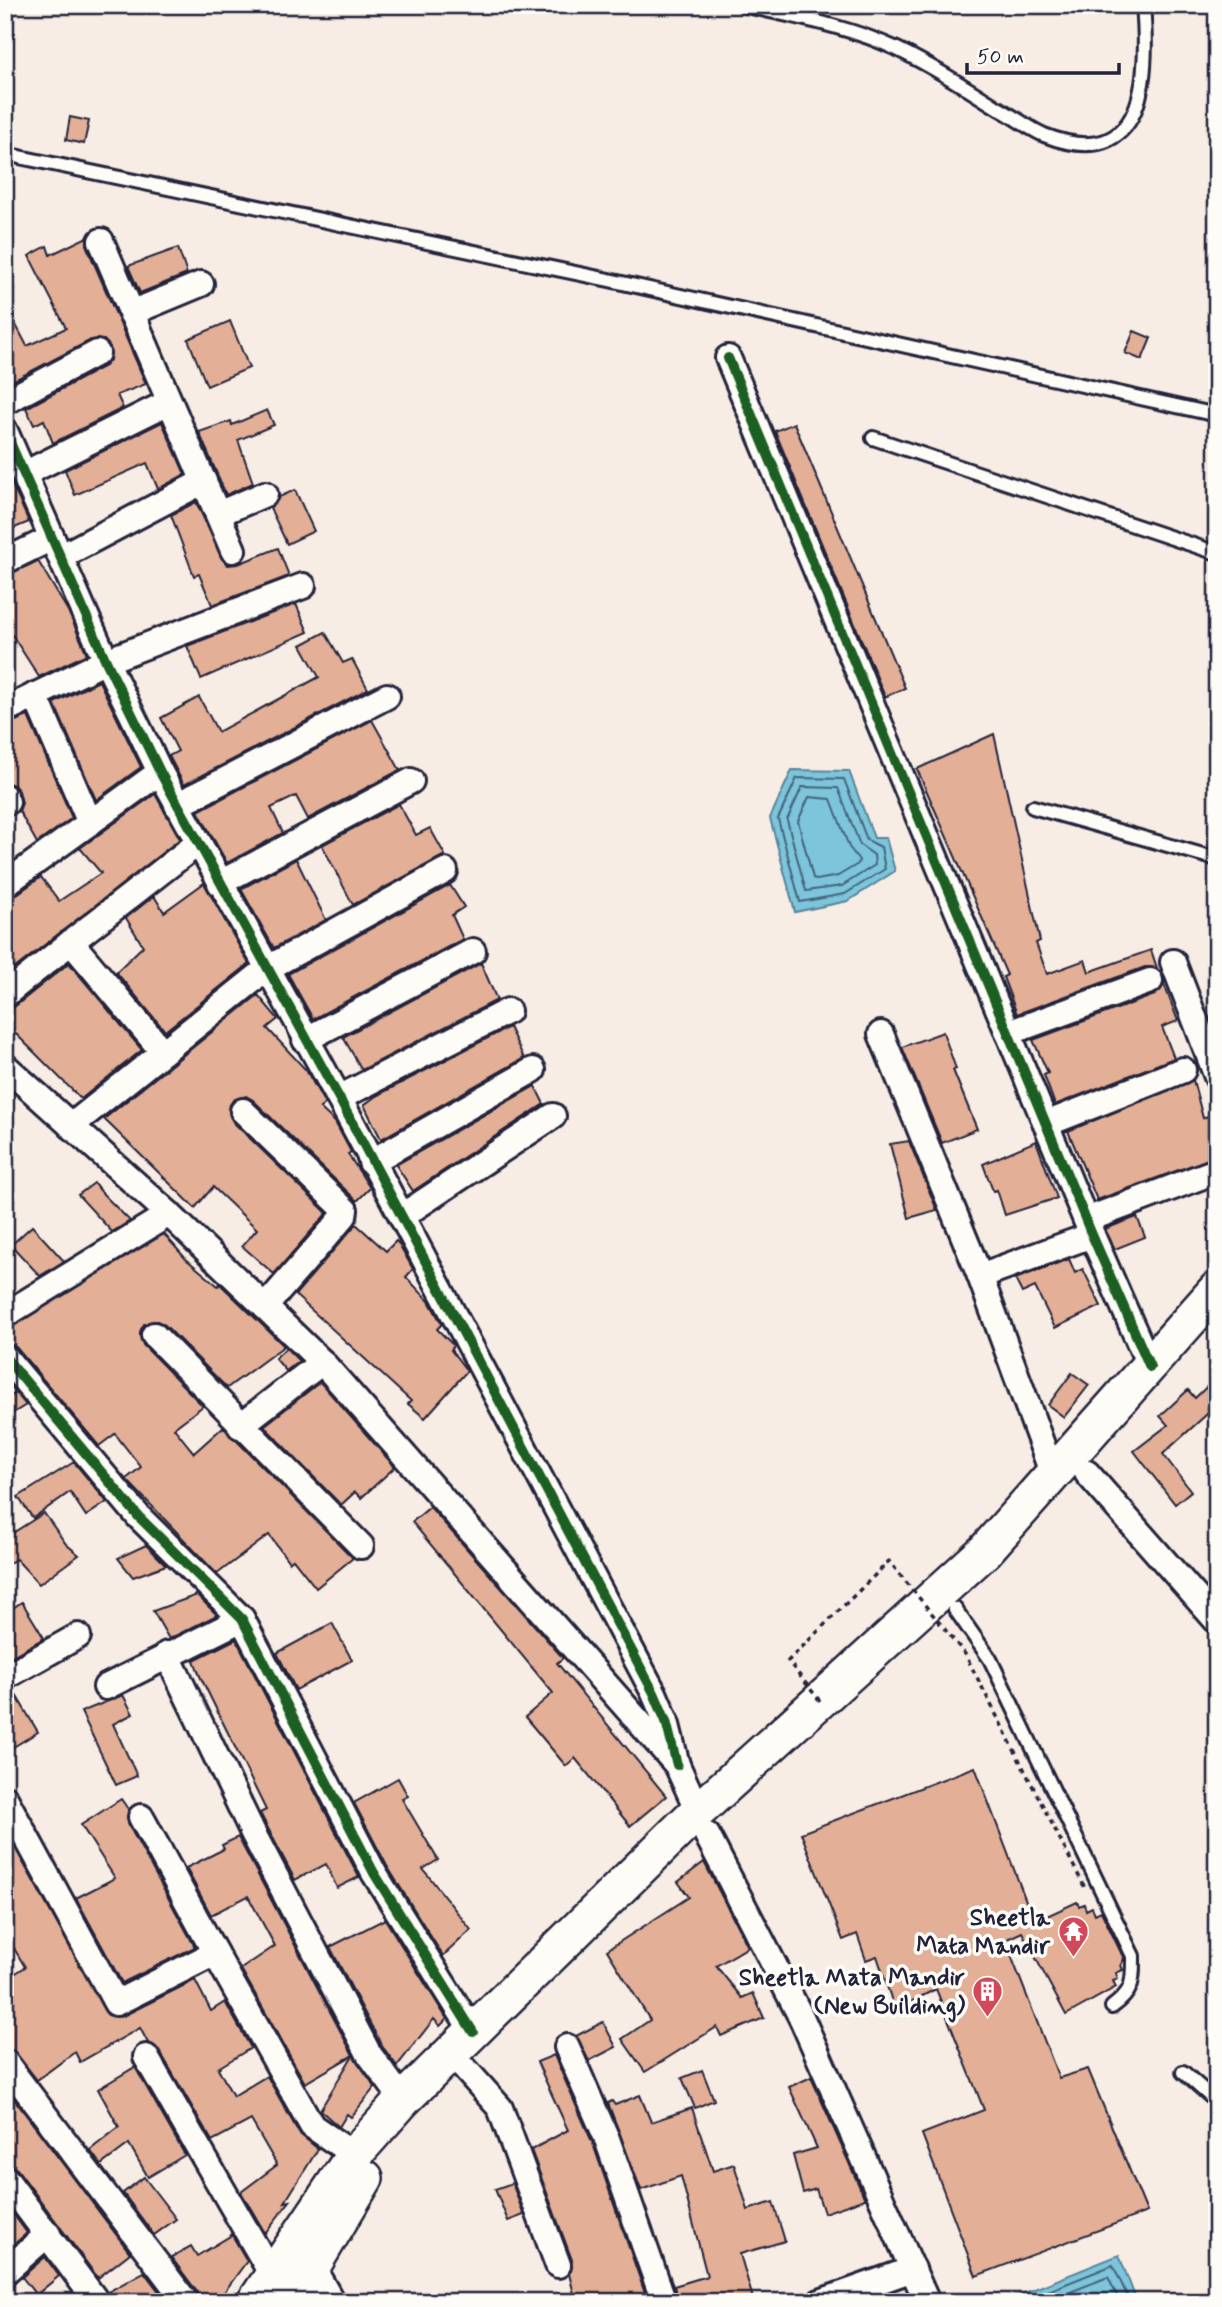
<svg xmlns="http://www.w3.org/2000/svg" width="1222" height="2307" font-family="Mynerve,sans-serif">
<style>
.water{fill:#7bc5db;stroke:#57849b;stroke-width:2}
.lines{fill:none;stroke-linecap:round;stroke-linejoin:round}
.shore{stroke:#46637b;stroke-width:2}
.building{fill:#e3af96;stroke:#22223b;stroke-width:2}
.lane-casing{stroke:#22223b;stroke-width:18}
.street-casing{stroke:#22223b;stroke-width:30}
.secondary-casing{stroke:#22223b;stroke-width:40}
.lane{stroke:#fdfcf7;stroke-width:12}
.street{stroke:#fdfcf7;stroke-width:24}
.secondary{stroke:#fdfcf7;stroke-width:35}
.path-bridge{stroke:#22223b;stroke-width:3.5;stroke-dasharray:5 5;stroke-linecap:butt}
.cycleway-casing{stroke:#fdfcf7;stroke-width:15}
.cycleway{stroke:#1b5e20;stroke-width:10}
.labels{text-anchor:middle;stroke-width:7;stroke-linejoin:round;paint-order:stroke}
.poi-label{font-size:24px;font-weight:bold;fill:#22223b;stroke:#fdfcf7;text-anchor:end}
</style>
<rect width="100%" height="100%" fill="#f8ede4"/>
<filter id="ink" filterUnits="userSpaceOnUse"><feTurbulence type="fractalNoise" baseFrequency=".0143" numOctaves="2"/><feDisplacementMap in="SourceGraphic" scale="14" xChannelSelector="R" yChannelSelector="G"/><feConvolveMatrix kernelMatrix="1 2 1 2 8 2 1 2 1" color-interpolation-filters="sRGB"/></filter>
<g filter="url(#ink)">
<g class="water">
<polygon points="792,770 849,771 874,838 886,838 895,871 848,901 795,912 770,818"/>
<polygon points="1119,2255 1137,2302 1002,2302"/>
</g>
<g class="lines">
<g class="shore">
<polygon points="797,778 844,779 867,840 881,847 885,869 845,894 800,902 778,819"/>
<polygon points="802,787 838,788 860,845 874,855 875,865 842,886 806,891 787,820"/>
<polygon points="809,797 831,799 849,847 859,860 858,864 838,876 817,880 813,878 798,821"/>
<polyline points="1021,2302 1113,2265 1130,2302"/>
<polyline points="1045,2302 1108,2277 1120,2302"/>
</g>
</g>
<g class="building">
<polygon points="70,117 89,121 84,144 66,140"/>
<polygon points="87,237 87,247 146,384 117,395 123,408 53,443 44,420 34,425 26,408 105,366 110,360 110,347 104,340 91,340 5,385 5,304 27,346 66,328 29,256 47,246 50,255"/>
<polygon points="178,248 187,274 140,293 128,266"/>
<polygon points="230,321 249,368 207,386 188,339"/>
<polygon points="1134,331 1151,338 1142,360 1125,353"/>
<polygon points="267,410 274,425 238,440 253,483 226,495 199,432 231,421 232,425"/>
<polygon points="162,422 185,474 158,489 147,463 75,495 65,470"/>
<polygon points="794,423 905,688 885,697 775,431"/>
<polygon points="5,469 29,522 5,532"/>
<polygon points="295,490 314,531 287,544 270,508 279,497"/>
<polygon points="196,502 224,561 228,565 238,564 278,548 289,576 212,605 199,574 194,576 171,515"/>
<polygon points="38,561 68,611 87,654 39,677 5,624 5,576"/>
<polygon points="296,604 308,632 201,679 187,646"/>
<polygon points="325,632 343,663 352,659 368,689 184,785 169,756 178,751 161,718 199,697 218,732 319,677 301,645"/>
<polygon points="99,681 141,767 96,800 54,703"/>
<polygon points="28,716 72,818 37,843 19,811 22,803 19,791 14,785 5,782 5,725"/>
<polygon points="372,720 400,770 308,819 296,796 271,808 283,833 227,863 198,811"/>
<polygon points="994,734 1040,941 1036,943 1047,974 1085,960 1089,972 1151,950 1157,968 1145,967 1017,1014 1003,977 1007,975 917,769"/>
<polygon points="155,794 180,839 5,976 5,898 17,894 41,877 59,901 101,873 80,848"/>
<polygon points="399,804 416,835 430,828 445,855 353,905 322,845"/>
<polygon points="296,859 326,920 274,948 241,889"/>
<polygon points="204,883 249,964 165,1031 116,972 143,946 126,918 154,896 164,912"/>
<polygon points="450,885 464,907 452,915 463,939 313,1019 288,974"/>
<polygon points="69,963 142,1050 81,1099 5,1023 5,1010 14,1007"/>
<polygon points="481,963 497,1000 362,1070 343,1037"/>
<polygon points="1164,984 1178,1021 1162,1027 1174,1058 1055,1105 1044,1075 1048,1073 1033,1040 1155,995"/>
<polygon points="258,995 278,1019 267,1028 306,1070 325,1104 320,1108 335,1122 351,1152 348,1154 370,1188 357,1201 253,1100 246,1096 233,1100 228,1108 233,1122 327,1213 274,1274 242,1246 257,1229 213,1187 195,1208 104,1119"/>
<polygon points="509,1027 524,1058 381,1139 364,1105 376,1096"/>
<polygon points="943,1032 956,1069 953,1070 977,1129 942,1143 902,1047"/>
<polygon points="1193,1080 1203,1118 1210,1115 1217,1131 1217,1156 1097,1200 1068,1131"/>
<polygon points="535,1086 544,1104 413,1191 396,1165"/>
<polygon points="909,1141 937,1210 909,1218 890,1144"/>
<polygon points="1036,1141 1057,1198 1005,1215 997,1190 993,1191 983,1164"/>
<polygon points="94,1183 104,1195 130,1221 112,1232 78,1195"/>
<polygon points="1137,1217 1145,1237 1115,1249 1105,1229"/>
<polygon points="356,1224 386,1251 396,1241 399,1244 413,1269 406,1277 429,1301 442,1324 437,1329 453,1345 451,1350 467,1371 425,1418 408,1404 411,1401 295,1295"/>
<polygon points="32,1226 64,1261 40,1276 11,1245"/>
<polygon points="164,1234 186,1259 218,1286 220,1284 284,1346 227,1388 165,1325 157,1321 144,1324 140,1332 143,1345 203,1406 174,1428 194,1453 223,1427 353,1558 316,1588 293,1559 289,1562 269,1535 217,1574 126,1479 141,1467 115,1434 99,1446 16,1347 5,1343 5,1330"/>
<polygon points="1069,1259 1075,1273 1083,1269 1101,1306 1055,1328 1035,1287 1022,1293 1015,1279"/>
<polygon points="286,1348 299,1361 286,1371 275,1358"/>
<polygon points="1072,1373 1089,1385 1064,1417 1048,1405"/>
<polygon points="1217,1377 1217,1405 1163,1454 1191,1491 1175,1504 1134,1451 1168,1425 1160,1416 1188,1390 1195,1398"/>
<polygon points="320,1382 395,1467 361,1498 355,1492 341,1505 264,1426"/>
<polygon points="16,1393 26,1405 5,1418 5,1399"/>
<polygon points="74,1462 107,1502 86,1516 70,1492 33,1518 18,1497"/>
<polygon points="430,1507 563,1658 557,1663 666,1796 630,1826 575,1758 566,1766 525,1717 553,1693 412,1522"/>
<polygon points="44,1513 66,1544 79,1555 39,1584 16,1559 5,1566 5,1538"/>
<polygon points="146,1545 166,1565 133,1577 118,1558"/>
<polygon points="197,1595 217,1615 169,1639 153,1611"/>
<polygon points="22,1602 44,1638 5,1660 5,1613"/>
<polygon points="332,1623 352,1660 296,1690 277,1653"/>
<polygon points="236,1639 359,1877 337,1888 326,1864 295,1880 260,1813 266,1810 200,1676 194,1660"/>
<polygon points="13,1690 38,1732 5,1752 5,1692"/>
<polygon points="123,1695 133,1714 113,1724 137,1776 116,1785 81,1712"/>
<polygon points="975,1767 1034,1922 1077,1902 1079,1906 1084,1904 1086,1910 1092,1907 1095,1914 1101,1911 1124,1959 1121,1965 1123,1970 1116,1973 1118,1979 1113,1981 1116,1987 1066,2015 1022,1932 1005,1940 1059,2078 1088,2069 1147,2212 976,2276 922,2134 984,2110 936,1989 895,2010 877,1956 866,1960 857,1934 843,1940 801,1833"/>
<polygon points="398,1778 408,1796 402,1799 438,1860 423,1869 471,1930 443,1956 387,1866 354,1803"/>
<polygon points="121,1799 128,1809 128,1824 195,1947 122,1983 76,1898 115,1878 81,1825"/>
<polygon points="5,1830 108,2015 123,2016 195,1980 211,2011 225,2002 251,2048 218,2068 233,2096 267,2076 299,2133 318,2149 285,2202 290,2201 265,2233 241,2192 277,2165 251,2120 212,2141 159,2050 148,2043 140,2028 80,2062 75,2052 37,2080 16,2053 5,2047 5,1980 25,1967 5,1933"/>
<polygon points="238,1837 353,2055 305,2083 241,1969 275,1946 248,1896 211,1915 186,1868 224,1849 222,1845"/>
<polygon points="704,1862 748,1947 716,1966 742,1998 753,1993 764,2018 721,2036 717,2027 645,2072 622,2039 650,2020 607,1950 689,1897 678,1882"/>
<polygon points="385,1919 447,2019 440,2026 434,2019 397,2066 382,2046 330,1947"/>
<polygon points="603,2022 616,2047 589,2061 576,2036"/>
<polygon points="353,2055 375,2087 351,2117 347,2114 339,2127 320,2110"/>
<polygon points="554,2055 593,2144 648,2302 576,2302 569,2274 572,2260 531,2150 568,2130 537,2062"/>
<polygon points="135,2067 185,2155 148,2177 129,2144 101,2165 90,2150 119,2127 98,2089"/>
<polygon points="702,2070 714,2100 695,2108 682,2078"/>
<polygon points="811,2077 865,2199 824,2213 816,2189 803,2193 793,2155 817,2148 789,2087"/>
<polygon points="5,2087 130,2253 98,2278 17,2169 5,2163"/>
<polygon points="640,2095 651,2122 692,2108 713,2171 734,2164 748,2210 773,2202 785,2241 740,2254 754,2302 678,2302 674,2286 707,2276 681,2176 641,2190 608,2103 612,2101 615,2105"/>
<polygon points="144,2177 176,2219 154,2235 123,2193"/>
<polygon points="512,2183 524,2215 508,2221 495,2189"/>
<polygon points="5,2203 27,2233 5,2252"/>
<polygon points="232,2235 247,2261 217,2302 201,2302 198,2293 171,2257 191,2246 197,2256"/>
<polygon points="45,2257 59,2276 36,2295 22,2277"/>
<polygon points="144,2272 167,2302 112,2302 108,2292"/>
</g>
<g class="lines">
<defs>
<g id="lane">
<path d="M 743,5 C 795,17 848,26 897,49 C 932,66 965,87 998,108 C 1013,116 1028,128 1044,135 C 1147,175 1149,75 1143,5"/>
<polyline points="5,154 609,280 1217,415"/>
<polyline points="873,438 1217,553"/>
<polyline points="1033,807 1217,859"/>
<path d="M 955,1609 L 990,1659 L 1133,1956 C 1133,1981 1134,1991 1112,2007"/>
<polyline points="1183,2072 1217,2102"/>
</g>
<g id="street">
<polyline points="101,241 233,550"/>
<polyline points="131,313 201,284"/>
<polyline points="728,358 1092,1235 1150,1367"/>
<polyline points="5,402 97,353"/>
<polyline points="5,431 106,661 160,772 339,1098 654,1693 666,1721 677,1765"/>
<polyline points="24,474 169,402"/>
<polyline points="218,514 265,494"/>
<polyline points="62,556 204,481"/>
<polyline points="5,561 52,538"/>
<polyline points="35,695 90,823"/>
<polyline points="5,710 106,661 303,586"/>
<polyline points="5,797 7,802"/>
<polyline points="177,805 387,696"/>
<polyline points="8,882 160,772"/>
<polyline points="220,883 411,781"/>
<polyline points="71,942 198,843"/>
<polyline points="1173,962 1217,1077"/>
<polyline points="5,995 71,942 163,1052"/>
<polyline points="1008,1033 1150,981"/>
<polyline points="881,1034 980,1276 1053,1475"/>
<polyline points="305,1040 473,951"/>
<polyline points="5,1066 169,1214 322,1362 677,1765 698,1811"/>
<polyline points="339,1098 508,1011"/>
<polyline points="243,1111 345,1210 344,1216 265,1307"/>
<polyline points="1046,1124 1183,1070"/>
<polyline points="71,1126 268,968 445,871"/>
<polyline points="371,1162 533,1070"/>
<polyline points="402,1216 553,1116"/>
<polyline points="1086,1220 1216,1171"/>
<polyline points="980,1276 1092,1235"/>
<polyline points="5,1315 169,1214"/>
<polyline points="154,1335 361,1546"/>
<polyline points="5,1357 139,1517 242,1619 374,1873 473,2032"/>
<polyline points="240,1426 322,1362"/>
<polyline points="1087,1473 1217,1621"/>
<polyline points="167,1654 254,1835 369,2054 403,2100"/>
<polyline points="5,1677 78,1636"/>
<polyline points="106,1687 242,1619"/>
<polyline points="5,1798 116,2003 215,1953 312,2126 354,2155"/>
<polyline points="141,1817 215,1953"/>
<polyline points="707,1835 802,2019 927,2302"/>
<polyline points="567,2047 607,2139 664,2302"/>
<polyline points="146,2057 272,2275"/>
<polyline points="5,2062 186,2302"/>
<polyline points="466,2070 500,2108 558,2265"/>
<polyline points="5,2178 97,2302"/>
<polyline points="312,2266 332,2302"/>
<polyline points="5,2272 48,2234"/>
<polyline points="820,2302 913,2269"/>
</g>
<g id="secondary">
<polyline points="255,2302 354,2155 403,2100 698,1811 985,1551 1217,1289"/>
<polyline points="291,2302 365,2178"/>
</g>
</defs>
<use href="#lane" class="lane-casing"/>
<use href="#street" class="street-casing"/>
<use href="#secondary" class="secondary-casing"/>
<use href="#lane" class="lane"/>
<use href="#street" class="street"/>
<use href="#secondary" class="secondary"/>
<polyline class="path-bridge" points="820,1701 788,1661 889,1561 965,1654 1086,1890"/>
<defs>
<g id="cycleway">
<polyline points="728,358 1092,1235 1150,1367"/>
<polyline points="5,431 106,661 160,772 339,1098 654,1693 666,1721 677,1765"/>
<polyline points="5,1357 139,1517 242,1619 374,1873 473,2032"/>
</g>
</defs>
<use href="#cycleway" class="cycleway-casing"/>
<use href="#cycleway" class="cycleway"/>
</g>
</g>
<defs>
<symbol id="temple-pin" viewBox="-11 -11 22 30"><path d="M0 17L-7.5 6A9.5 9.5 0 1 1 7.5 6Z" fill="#d1495b" stroke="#fdfcf7"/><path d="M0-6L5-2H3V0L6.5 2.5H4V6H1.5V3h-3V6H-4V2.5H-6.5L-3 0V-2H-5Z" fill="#fff"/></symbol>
<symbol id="building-pin" viewBox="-11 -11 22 30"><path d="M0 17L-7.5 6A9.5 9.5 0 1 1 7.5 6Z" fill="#d1495b" stroke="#fdfcf7"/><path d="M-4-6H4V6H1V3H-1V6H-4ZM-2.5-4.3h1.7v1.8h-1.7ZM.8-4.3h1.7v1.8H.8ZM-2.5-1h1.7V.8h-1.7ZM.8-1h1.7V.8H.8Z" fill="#fff"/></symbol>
</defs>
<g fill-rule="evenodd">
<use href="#temple-pin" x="1056" y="1914" width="35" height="47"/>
<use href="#building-pin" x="970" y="1974" width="35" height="47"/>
</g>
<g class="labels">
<g class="poi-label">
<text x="1050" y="1925">Sheetla<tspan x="1050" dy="28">Mata Mandir</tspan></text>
<text x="965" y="1985">Sheetla Mata Mandir<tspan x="965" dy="28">(New Building)</tspan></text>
</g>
</g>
<rect width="1222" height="2307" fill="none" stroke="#fdfcf7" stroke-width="28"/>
<rect x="14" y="14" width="1194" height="2279" fill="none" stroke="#22223b" stroke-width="2.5" filter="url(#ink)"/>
<path d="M967 63v10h152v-10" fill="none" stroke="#22223b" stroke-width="3.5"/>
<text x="977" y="63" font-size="21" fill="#22223b" stroke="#fdfcf7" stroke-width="5" paint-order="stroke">50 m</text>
</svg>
